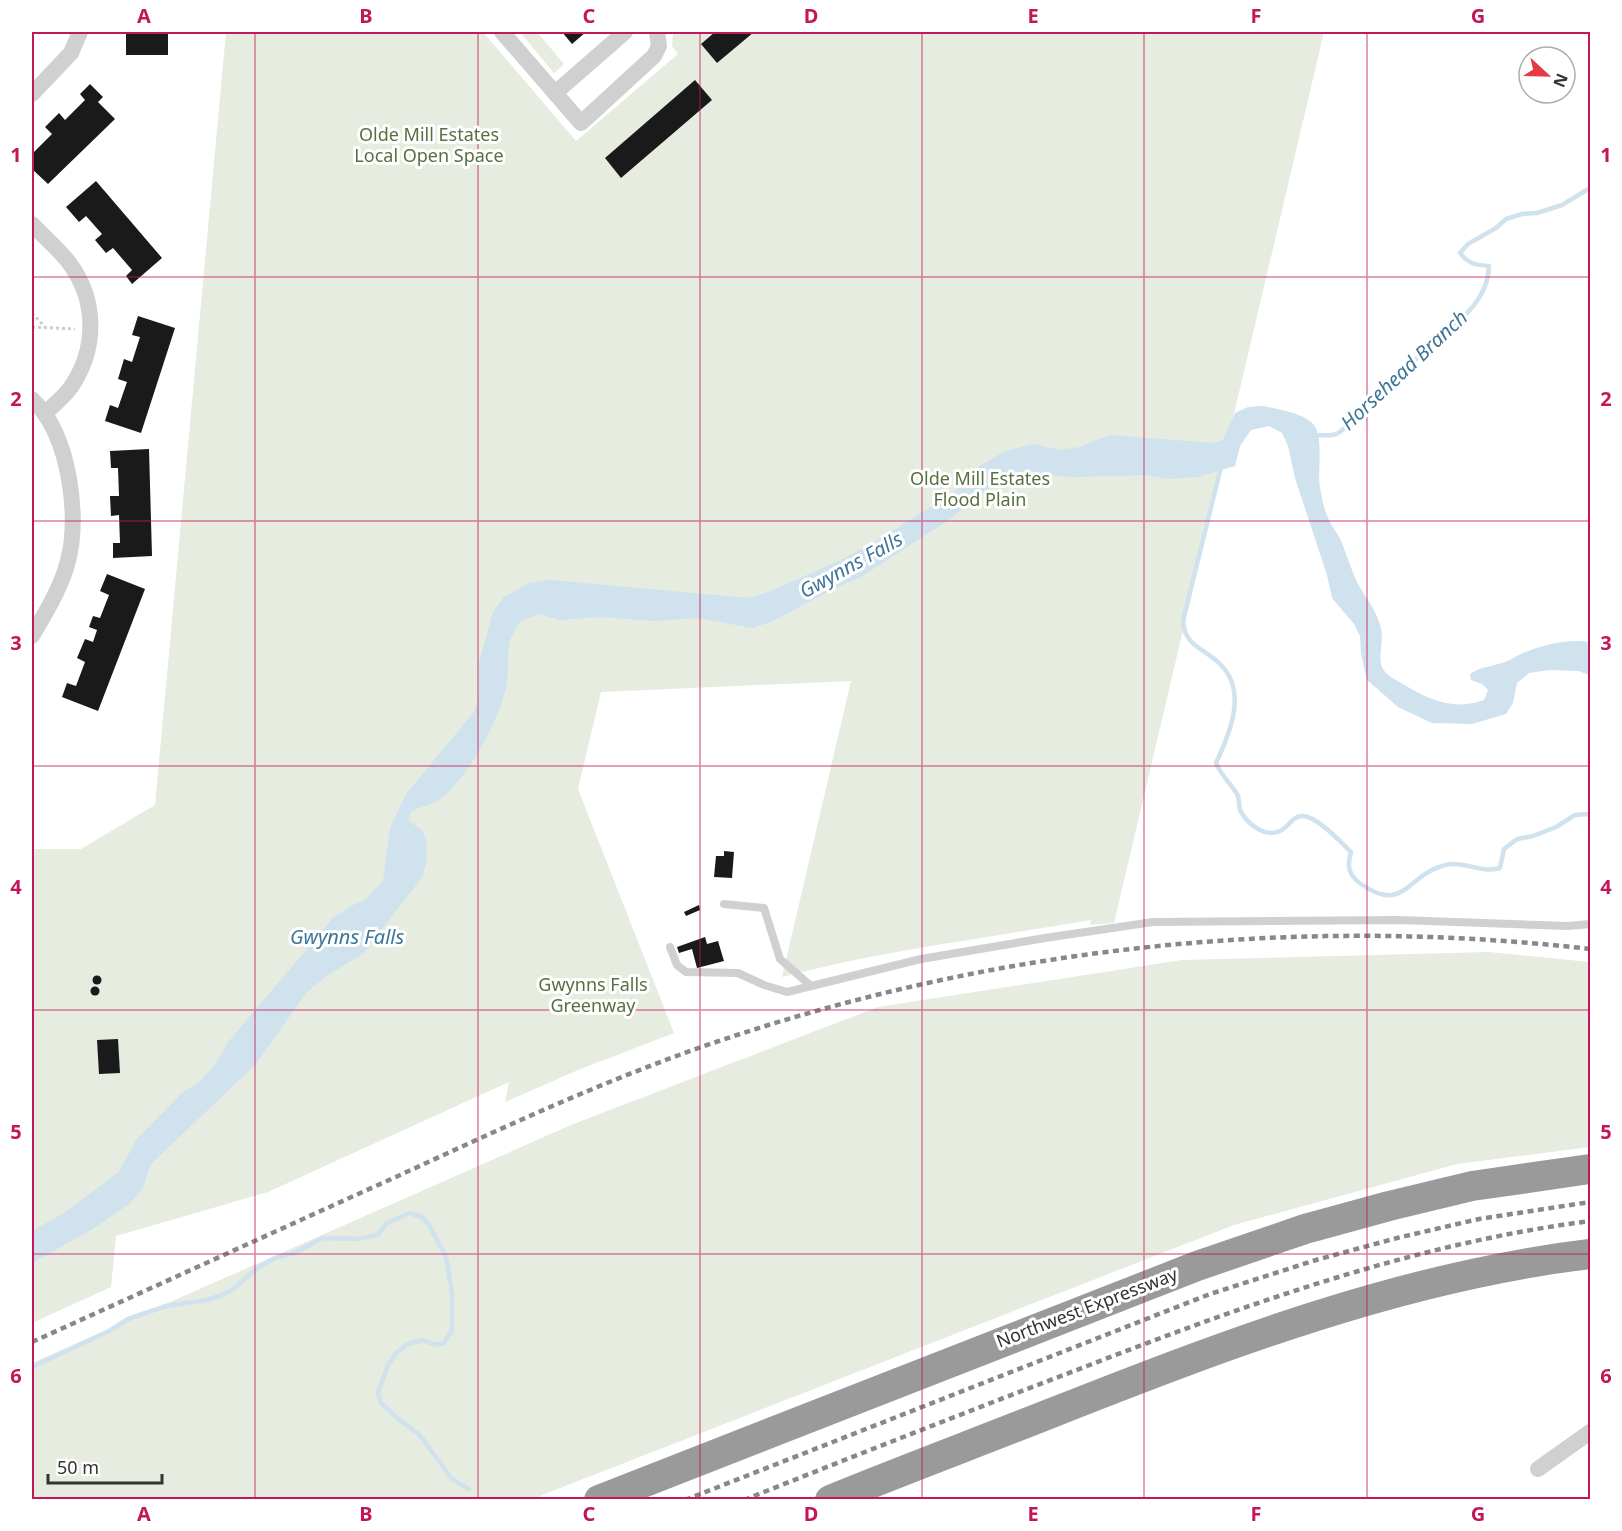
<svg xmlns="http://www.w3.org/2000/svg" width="1622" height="1531" font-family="'Noto Sans',sans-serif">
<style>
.green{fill:#e6ecdf}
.water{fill:#cfe2ee}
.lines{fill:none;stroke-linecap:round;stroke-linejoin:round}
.stream{stroke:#cfe2ee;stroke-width:4.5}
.building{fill:#1a1a1a}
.path{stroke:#cdcdcd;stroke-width:3;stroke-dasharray:3 3;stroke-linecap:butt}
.lane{stroke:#d0d0d0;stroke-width:8}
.street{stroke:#d0d0d0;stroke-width:16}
.highway{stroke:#9a9a9a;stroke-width:30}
.rail{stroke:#888;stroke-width:4.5;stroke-dasharray:6 4.5;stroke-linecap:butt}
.grid{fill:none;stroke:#c2185b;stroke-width:1.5;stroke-opacity:0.55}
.labels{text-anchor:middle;stroke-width:6;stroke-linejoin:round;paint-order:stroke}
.park-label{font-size:18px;fill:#56703f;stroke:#fff}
.street-label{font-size:18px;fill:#333;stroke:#fff}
.water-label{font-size:20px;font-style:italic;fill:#3f7597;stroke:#fff}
.neatline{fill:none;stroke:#c2185b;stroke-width:2}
.grid-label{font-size:20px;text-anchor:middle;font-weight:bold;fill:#c2185b}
</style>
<rect width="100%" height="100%" fill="#fff"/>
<g class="green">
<path d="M 226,32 L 483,32 L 576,141 L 678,54 L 672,46 L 673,32 L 1324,32 L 1114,923 L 1090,925 L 1091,920 C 987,938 884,950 782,977 L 851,681 L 601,692 L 578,789 L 674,1033 L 578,1070 L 505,1102 L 509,1082 L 268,1192 L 116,1236 L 111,1287 L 32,1323 L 32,849 L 81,849 L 155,805 Z"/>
<polygon points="520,32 537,32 564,64 554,73"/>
<polygon points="1489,952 1590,962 1590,1147 1457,1164 1234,1225 532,1499 32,1499 32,1363 571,1125 878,1007 1182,960"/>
</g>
<path class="water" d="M 1263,406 C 1277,409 1305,413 1314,425 C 1324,439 1317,471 1320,488 C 1322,497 1323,507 1327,515 C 1330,525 1338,533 1342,543 C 1347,556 1351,569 1357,582 C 1364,595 1374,607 1379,622 C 1386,638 1377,656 1382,667 C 1385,675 1396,680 1403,684 C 1429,700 1454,711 1484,700 L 1488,690 L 1482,684 L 1471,680 L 1470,674 C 1481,666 1492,667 1505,662 C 1512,660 1518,654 1526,652 C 1545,644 1570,639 1590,642 L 1590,675 L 1578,671 L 1549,670 L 1529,673 L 1517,683 L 1513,703 L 1506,714 L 1472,724 L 1432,723 L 1398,707 L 1367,680 L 1361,654 L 1360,636 L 1354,624 L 1332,598 L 1327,575 L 1295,478 L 1288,446 L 1282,433 L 1269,426 L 1251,430 L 1240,446 L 1235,466 L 1198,477 L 1168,479 L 1146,475 L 1073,477 L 1039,474 L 1022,471 L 998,481 L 950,519 L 861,577 L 835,588 L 773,621 L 752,628 L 698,618 L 655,621 L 600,617 L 559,620 L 539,614 L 521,621 C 517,627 512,634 510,641 C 506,655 510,672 506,687 C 499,720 467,780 439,800 C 430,806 419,806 410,813 L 409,821 L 422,830 L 426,840 L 427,857 L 423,876 L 363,954 L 328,975 L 307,992 L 255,1065 L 151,1164 L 142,1190 L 129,1204 L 93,1229 L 32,1263 L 32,1231 L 64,1213 L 119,1172 L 136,1140 L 182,1093 L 200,1081 L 214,1066 L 229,1041 L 333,918 L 351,906 L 365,900 L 383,881 L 390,828 L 406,794 L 474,712 L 479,697 L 479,663 L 493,612 L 504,597 L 529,583 L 551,580 L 748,598 L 768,592 L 839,561 L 873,543 L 950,495 L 968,480 L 977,468 L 1005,451 L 1034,444 L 1061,450 L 1080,447 L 1109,435 L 1214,443 L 1223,440 L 1235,413 L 1248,407 Z"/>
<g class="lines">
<g class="stream">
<path d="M 1313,435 C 1321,435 1333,437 1340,432 C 1345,428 1348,422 1353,419 C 1364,410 1376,403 1386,393 C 1397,382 1406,369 1417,358 C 1442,330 1488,310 1489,266 C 1476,265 1468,264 1460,253 L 1468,244 L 1496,228 L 1506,219 L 1522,214 L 1537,213 L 1562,205 L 1590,188"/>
<path d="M 1219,466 L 1220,471 L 1183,621 C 1185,647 1204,648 1220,664 C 1248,691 1230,733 1216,763 C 1221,775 1230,783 1237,794 C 1240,799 1238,806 1241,812 C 1248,824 1265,838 1280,831 C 1288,828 1292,816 1302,816 C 1316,815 1341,842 1351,852 C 1347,865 1348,875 1361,884 C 1403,914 1407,876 1442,866 C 1462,859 1480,874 1500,868 L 1504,849 L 1517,839 L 1533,836 L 1556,827 L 1575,815 L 1587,814 L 1590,816"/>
<polyline points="32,1367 109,1331 128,1319 166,1306 207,1300 222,1295 233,1289 256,1269 275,1258 294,1253 323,1238 358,1239 378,1235 387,1223 410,1213 422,1217 429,1225 446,1257 452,1293 452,1330 444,1343 437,1345 422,1340 408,1344 396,1353 388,1365 378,1393 381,1403 398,1419 419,1434 452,1479 469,1489"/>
</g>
</g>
<g class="building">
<rect x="126" y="32" width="42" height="23"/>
<polygon points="562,32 586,32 572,44"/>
<polygon points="715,32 754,32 717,63 701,44"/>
<polygon points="695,80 712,100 621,178 605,158"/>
<polygon points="90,84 103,97 98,102 115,119 48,184 32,169 32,154 52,134 45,127 59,113 65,120 85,100 80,94"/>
<polygon points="96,181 162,258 132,284 126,276 132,270 113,248 106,253 95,240 102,234 86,216 79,222 66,207"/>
<polygon points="138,316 175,328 141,433 105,421 110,405 118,408 127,382 118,379 124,359 132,362 140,337 132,335"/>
<polygon points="149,449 152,556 113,558 113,543 120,543 119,515 111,516 110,496 119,496 118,468 111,468 110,451"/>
<polygon points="107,574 145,589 98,711 62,697 67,683 76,686 85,662 77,658 85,639 93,642 97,630 89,627 93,616 100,618 109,595 100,591"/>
<polygon points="724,851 734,852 732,878 714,877 716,856 724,856"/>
<polygon points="699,905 700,910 686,916 684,912"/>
<polygon points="705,937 707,944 718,941 724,961 697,968 692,949 679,953 677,947"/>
<circle cx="97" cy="980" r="4.5"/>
<circle cx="95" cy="991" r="4.5"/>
<polygon points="118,1039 120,1073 99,1074 97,1040"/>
</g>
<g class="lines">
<g class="path">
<polyline points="32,313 45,327"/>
<polyline points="32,327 75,329"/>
</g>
<g class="lane">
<polyline points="724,904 764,908 780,959 811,986"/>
<polyline points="670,947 677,965 686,972 738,973 764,985 787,992 921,959 1045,938 1153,922 1398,920 1568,926 1590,924"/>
</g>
<g class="street">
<polyline points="502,32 581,123 654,56 659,46 657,32"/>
<polyline points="555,93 625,32"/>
<polyline points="32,94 71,53 80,32"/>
<path d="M 32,224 C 44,237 60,250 70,264 C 97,301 97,349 71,387 C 64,397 54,405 45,413"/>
<path d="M 32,399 C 36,404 41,408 44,413 C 70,449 79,518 68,561 C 61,588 46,612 32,636"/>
<polyline points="1538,1469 1590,1432"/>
</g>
<g class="highway">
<polyline points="599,1500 1197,1266 1305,1229 1389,1206 1472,1186 1590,1169"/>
<path d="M 830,1500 C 903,1470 976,1443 1049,1414 C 1224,1345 1403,1276 1590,1254"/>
</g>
<g class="rail">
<path d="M 32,1342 C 154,1287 276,1231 398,1176 C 502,1128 607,1079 716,1042 C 996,947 1296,915 1590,949"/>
<polyline points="685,1500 1210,1294 1316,1260 1397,1238 1479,1219 1590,1202"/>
<path d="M 744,1500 C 854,1456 964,1413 1074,1371 C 1242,1306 1411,1244 1590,1221"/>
</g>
</g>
<path class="grid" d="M 255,32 L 255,1500M 478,32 L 478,1500M 700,32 L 700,1500M 922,32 L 922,1500M 1144,32 L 1144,1500M 1367,32 L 1367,1500M 32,277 L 1590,277M 32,521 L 1590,521M 32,766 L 1590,766M 32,1010 L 1590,1010M 32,1254 L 1590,1254"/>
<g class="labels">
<g class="park-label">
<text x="429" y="141">Olde Mill Estates<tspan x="429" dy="21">Local Open Space</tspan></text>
<text x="980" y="485">Olde Mill Estates<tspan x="980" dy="21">Flood Plain</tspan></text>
<text x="593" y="991">Gwynns Falls<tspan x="593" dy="21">Greenway</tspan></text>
</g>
<g class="street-label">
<text transform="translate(1087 1308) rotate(-21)" y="6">Northwest Expressway</text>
</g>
<g class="water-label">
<text transform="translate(1404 370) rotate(-43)" y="7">Horsehead Branch</text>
<text transform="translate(851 565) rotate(-29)" y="7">Gwynns Falls</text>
<text x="347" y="944">Gwynns Falls</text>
</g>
</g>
<rect width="1622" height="1531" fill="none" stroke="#ffffff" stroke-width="66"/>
<g transform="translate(1547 75) rotate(112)"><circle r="28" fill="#ffffff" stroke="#adadad" stroke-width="1.5"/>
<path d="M0-4.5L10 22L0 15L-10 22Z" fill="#e63946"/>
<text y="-9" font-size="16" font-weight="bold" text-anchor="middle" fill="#333333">N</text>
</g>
<path d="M48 1474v9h114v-9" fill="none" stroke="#333333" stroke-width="3"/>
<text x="57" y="1474" font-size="18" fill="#333333" stroke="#ffffff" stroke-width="4.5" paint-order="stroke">50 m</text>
<rect x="33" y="33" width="1556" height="1465" class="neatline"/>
<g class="grid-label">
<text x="144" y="23">A</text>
<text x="366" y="23">B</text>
<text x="589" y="23">C</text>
<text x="811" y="23">D</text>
<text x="1033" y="23">E</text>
<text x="1256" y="23">F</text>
<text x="1478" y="23">G</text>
<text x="16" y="162">1</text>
<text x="1606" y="162">1</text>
<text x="16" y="406">2</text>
<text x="1606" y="406">2</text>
<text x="16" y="650">3</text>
<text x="1606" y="650">3</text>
<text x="16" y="894">4</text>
<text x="1606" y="894">4</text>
<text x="16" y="1139">5</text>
<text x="1606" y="1139">5</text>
<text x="16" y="1383">6</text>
<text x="1606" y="1383">6</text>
<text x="144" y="1521">A</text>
<text x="366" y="1521">B</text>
<text x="589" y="1521">C</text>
<text x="811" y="1521">D</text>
<text x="1033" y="1521">E</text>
<text x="1256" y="1521">F</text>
<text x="1478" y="1521">G</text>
</g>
</svg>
